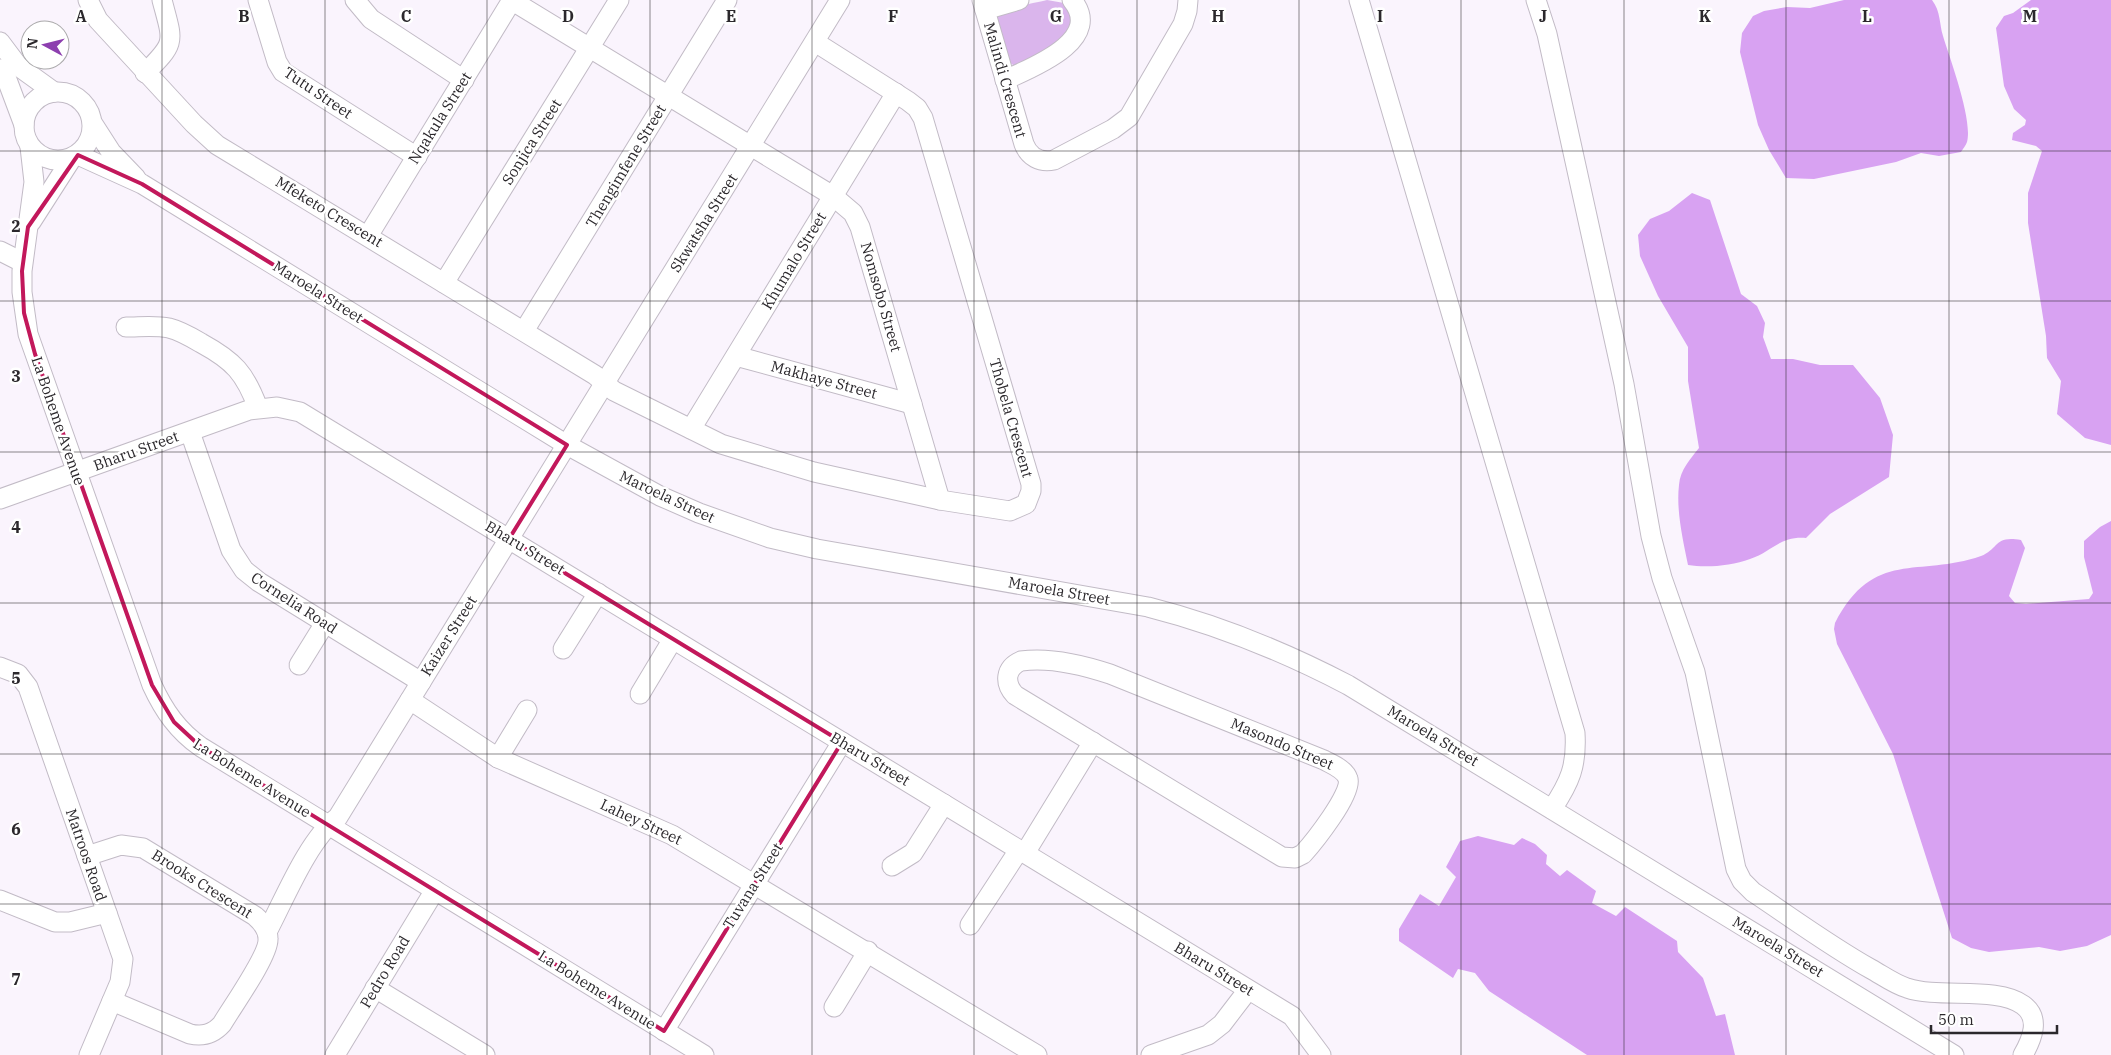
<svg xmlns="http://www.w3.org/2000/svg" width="2111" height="1055" font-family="'IBM Plex Serif',serif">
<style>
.green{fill:#dab5ec}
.water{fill:#d8a2f2}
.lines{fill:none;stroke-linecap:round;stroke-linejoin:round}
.minor-casing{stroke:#c2bbc6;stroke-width:21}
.minor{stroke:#fff;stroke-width:19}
.marked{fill:none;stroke:#c2185b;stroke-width:4;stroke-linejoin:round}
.grid{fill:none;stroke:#2b282c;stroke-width:1;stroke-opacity:0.55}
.labels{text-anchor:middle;stroke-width:5;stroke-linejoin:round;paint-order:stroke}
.street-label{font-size:15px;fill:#2b282c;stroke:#fff}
.grid-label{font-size:16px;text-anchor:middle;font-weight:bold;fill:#2b282c;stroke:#fff;stroke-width:5;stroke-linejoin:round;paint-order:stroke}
</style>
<rect width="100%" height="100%" fill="#faf4fd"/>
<path class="green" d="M 1047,0 L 1064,3 L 1072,12 C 1070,47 1042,53 1015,66 L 1008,62 L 996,20 C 1002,6 1034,4 1047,0 Z"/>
<g class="water">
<path d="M 1844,0 L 1932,0 C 1941,12 1939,23 1943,36 C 1950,59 1973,120 1967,142 C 1966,145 1963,149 1961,152 L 1939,156 L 1921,153 L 1896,162 L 1814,179 L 1786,178 L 1769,150 L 1758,125 L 1740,52 L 1742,33 L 1753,16 L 1764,11 L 1787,7 L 1810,8 Z"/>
<polygon points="2031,0 2111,0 2111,445 2085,438 2057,414 2061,381 2047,358 2046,336 2028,223 2028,193 2042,151 2036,146 2012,140 2013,133 2025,125 2026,120 2014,109 2004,86 1996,28 2004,16 2013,13"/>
<path d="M 1692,193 L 1710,200 L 1741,294 L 1757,306 L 1765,323 L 1763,337 L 1771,359 L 1793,359 L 1820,365 L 1853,365 L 1880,398 L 1893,435 L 1889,477 L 1830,514 L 1806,538 C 1779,536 1772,552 1750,559 C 1731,566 1706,568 1688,565 C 1683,540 1676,511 1679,485 C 1680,470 1691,458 1699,448 L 1688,381 L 1688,347 L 1658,296 L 1640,256 L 1638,235 L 1650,219 L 1669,211 Z"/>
<path d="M 2111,521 L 2111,935 L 2087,946 L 2060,951 L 2039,947 L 1989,952 L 1971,948 L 1952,938 L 1893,754 L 1837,644 L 1834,629 L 1835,623 C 1874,548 1918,578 1981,556 C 1999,549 1994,535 2021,540 L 2025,548 L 2009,596 L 2015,603 L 2026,604 L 2089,599 L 2093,593 L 2084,557 L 2084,541 L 2100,527 Z"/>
<polygon points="1478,836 1514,845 1522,838 1535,844 1547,855 1546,864 1560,876 1567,870 1596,891 1592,903 1616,916 1625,907 1677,941 1678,952 1703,978 1716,1016 1725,1014 1735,1055 1587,1055 1489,991 1475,973 1458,969 1453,978 1399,941 1399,929 1420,894 1439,906 1456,877 1446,867 1460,841"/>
</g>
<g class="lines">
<defs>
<g id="minor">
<polyline points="88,0 98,20 194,124 217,145 595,375 614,391 721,444 814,472 940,500 1010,511 1026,504 1031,491 1031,484 923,118 917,108 908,101 815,42"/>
<polyline points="258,0 277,62 283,72 417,157"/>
<polyline points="355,0 371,19 464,80"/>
<polyline points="511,0 833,196 853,213 860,227 940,500"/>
<path d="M 982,0 L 1024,144 C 1029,157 1040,163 1054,160 L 1113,129 L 1129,117 L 1183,24 L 1187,11 L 1188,0"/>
<path d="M 1359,0 L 1575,733 C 1577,766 1570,782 1552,809"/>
<path d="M 1536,0 L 1547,34 L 1624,384 L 1651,536 L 1662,578 L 1695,672 L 1736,869 L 1742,881 L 1753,892 C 1792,918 1830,946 1871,969 C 1882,975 1894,984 1907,988 C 1939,999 1997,986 2023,1005 C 2041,1018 2032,1039 2023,1055"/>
<polyline points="985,10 1019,0"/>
<polyline points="0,42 18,66 54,92"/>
<polyline points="0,69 6,77 24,125"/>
<path d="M 145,73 C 177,42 173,42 162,0"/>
<path d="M 1005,80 C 1031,68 1105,40 1072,0"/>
<circle cx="58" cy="126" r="34"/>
<polyline points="93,124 111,152 136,178"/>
<path d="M 30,147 L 34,182 L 22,271 L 22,292 L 28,334 L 152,685 C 164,711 178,731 201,747 L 704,1055"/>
<path d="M 78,155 L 142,184 L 567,445 L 660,496 L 699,513 L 770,538 L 817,549 L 1148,607 C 1219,625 1283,651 1348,685 L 1954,1055"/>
<polyline points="31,222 72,158"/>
<polyline points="368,236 512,0"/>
<polyline points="0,251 22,262"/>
<polyline points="444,283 619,0"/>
<path d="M 126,327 C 140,327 155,325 169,328 C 181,331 191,337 201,343 C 234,361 245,373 258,408"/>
<polyline points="524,331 727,0"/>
<polyline points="736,356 912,404"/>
<polyline points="691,429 896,93"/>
<polyline points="190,432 231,550 244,570 259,582 421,682"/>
<polyline points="0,499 249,410 277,407 300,412 1292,1016 1321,1055"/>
<polyline points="563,649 598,593"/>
<path d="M 1021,661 C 1049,657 1083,665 1110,674 L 1324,760 C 1331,764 1345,769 1348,779 C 1353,793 1313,843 1303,854 L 1295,858 L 1282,857 L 1015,695 C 1004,683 1005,668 1021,661 Z"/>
<polyline points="299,665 325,623"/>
<polyline points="0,667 18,674 28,687 123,959 120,982 89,1055"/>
<polyline points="640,694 673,639"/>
<polyline points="410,700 498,758 672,835 1037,1055"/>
<polyline points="498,758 527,710"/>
<polyline points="1025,853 1093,742"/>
<path d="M 87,856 L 121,845 L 143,848 L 255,916 C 262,922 268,929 268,939 C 269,955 232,1007 222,1024 C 213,1034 203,1037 190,1034 L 112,1001"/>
<polyline points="892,866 913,853 944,804"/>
<polyline points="0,900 55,922 70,922 107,913"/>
<polyline points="970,925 1019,850"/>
<path d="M 267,932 C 285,898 308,840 338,817 L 840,0"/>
<polyline points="375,988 485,1055"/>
<polyline points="834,1007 868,951"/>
<polyline points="664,1031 842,742"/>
<polyline points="335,1055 435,890"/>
<polyline points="1151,1055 1208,1035 1222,1024 1248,990"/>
</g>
</defs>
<use href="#minor" class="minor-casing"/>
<use href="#minor" class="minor"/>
</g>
<path class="marked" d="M 78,155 L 142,184 L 567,445 L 509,539 L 842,742 L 664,1031 L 201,747 L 174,722 L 152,685 L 35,354 L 24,313 L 22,271 L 28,227 Z"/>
<path class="grid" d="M 162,0 L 162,1055M 325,0 L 325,1055M 487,0 L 487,1055M 650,0 L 650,1055M 812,0 L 812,1055M 974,0 L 974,1055M 1137,0 L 1137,1055M 1299,0 L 1299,1055M 1461,0 L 1461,1055M 1624,0 L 1624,1055M 1786,0 L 1786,1055M 1949,0 L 1949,1055M 0,151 L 2111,151M 0,301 L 2111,301M 0,452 L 2111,452M 0,603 L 2111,603M 0,754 L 2111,754M 0,904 L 2111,904"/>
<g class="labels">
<g class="street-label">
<text transform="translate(1005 80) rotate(74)" y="5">Malindi Crescent</text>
<text transform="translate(318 93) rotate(34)" y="5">Tutu Street</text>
<text transform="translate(440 118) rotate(-58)" y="5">Nqakula Street</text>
<text transform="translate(532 142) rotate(-58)" y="5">Sonjica Street</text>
<text transform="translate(626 166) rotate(-59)" y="5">Thengimfene Street</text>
<text transform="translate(329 212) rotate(31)" y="5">Mfeketo Crescent</text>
<text transform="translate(704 223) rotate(-58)" y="5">Skwatsha Street</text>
<text transform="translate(794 261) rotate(-59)" y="5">Khumalo Street</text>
<text transform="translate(318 292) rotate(32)" y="5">Maroela Street</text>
<text transform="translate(881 297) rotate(74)" y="5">Nomsobo Street</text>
<text transform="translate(824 380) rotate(15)" y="5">Makhaye Street</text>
<text transform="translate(1011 418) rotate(74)" y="5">Thobela Crescent</text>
<text transform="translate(58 421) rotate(71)" y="5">La Boheme Avenue</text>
<text transform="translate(136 451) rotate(-20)" y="5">Bharu Street</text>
<text transform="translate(667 497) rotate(25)" y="5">Maroela Street</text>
<text transform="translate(525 548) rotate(31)" y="5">Bharu Street</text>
<text transform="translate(1059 591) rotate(10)" y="5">Maroela Street</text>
<text transform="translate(294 603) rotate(33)" y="5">Cornelia Road</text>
<text transform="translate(449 636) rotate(-58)" y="5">Kaizer Street</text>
<text transform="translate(1433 736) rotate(31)" y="5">Maroela Street</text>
<text transform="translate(1282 744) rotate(23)" y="5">Masondo Street</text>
<text transform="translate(870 759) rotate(31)" y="5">Bharu Street</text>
<text transform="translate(252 778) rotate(32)" y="5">La Boheme Avenue</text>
<text transform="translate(641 822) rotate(25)" y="5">Lahey Street</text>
<text transform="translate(86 855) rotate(71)" y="5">Matroos Road</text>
<text transform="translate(202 884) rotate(32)" y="5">Brooks Crescent</text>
<text transform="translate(753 886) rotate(-58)" y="5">Tuvana Street</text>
<text transform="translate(1778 947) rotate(31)" y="5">Maroela Street</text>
<text transform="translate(1214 969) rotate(31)" y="5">Bharu Street</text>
<text transform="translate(385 972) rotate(-59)" y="5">Pedro Road</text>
<text transform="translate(597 990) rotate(32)" y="5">La Boheme Avenue</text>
</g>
</g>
<g class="grid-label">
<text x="81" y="22">A</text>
<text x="244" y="22">B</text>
<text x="406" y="22">C</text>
<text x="568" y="22">D</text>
<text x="731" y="22">E</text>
<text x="893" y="22">F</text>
<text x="1056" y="22">G</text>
<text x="1218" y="22">H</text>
<text x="1380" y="22">I</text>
<text x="1543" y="22">J</text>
<text x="1705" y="22">K</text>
<text x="1867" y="22">L</text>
<text x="2030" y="22">M</text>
<text x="16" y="232">2</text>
<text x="16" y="382">3</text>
<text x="16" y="533">4</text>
<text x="16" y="684">5</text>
<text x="16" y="835">6</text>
<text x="16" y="985">7</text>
</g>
<g transform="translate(45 45) rotate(277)"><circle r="24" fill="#ffffff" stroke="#aaa9ab"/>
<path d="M0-4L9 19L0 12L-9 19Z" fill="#8d3faf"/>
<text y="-8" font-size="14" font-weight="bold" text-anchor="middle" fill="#2b282c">N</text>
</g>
<path d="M1931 1025v8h126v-8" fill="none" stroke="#2b282c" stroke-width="2.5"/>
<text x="1938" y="1025" font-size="15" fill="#2b282c" stroke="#ffffff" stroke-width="4" paint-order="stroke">50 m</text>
</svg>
